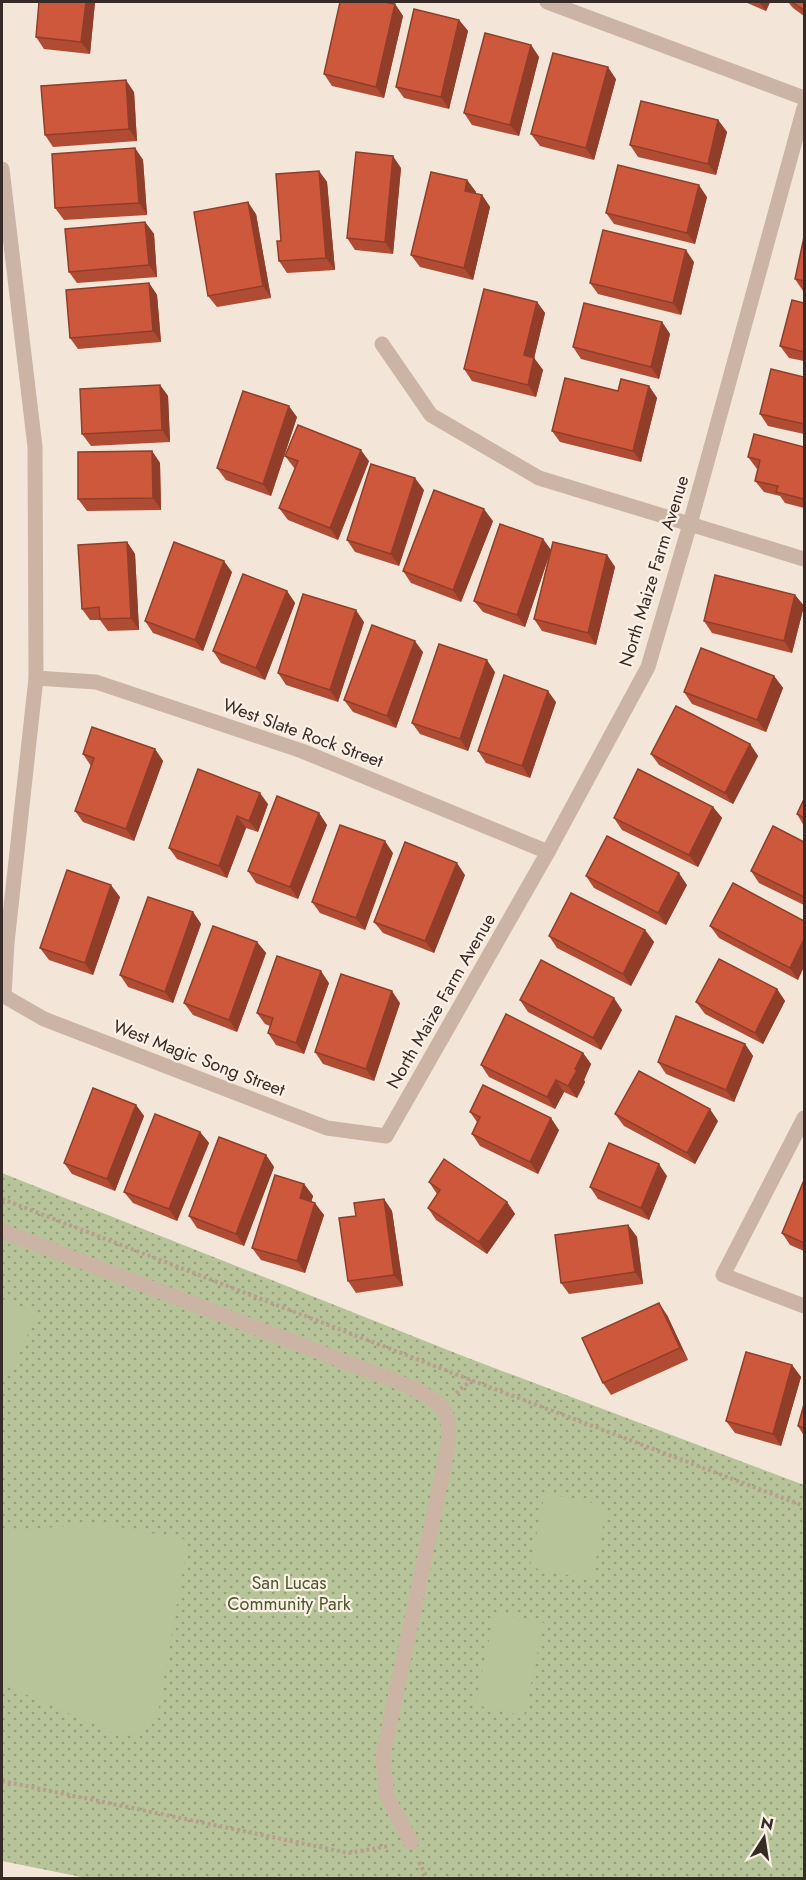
<svg xmlns="http://www.w3.org/2000/svg" width="806" height="1880" font-family="Jost,sans-serif">
<style>
.park{fill:url(#park-dots)}
.pitch{fill:#b7c398}
.lines{fill:none;stroke-linecap:round;stroke-linejoin:round}
.path{stroke:#b89e8f;stroke-width:4;stroke-dasharray:3 3;stroke-linecap:butt}
.lane{stroke:#ccb4a5;stroke-width:15}
.street{stroke:#ccb4a5;stroke-width:15}
.wall{fill:#b14c34}
.shaded-wall{fill:#903e2a}
.building{fill:#ce583c;stroke:#903e2a;stroke-width:1.5}
.labels{text-anchor:middle;stroke-width:4.5;stroke-linejoin:round;paint-order:stroke}
.street-label{font-size:18px;fill:#372b27;stroke:#fbf0e6}
.park-label{font-size:18px;fill:#495729;stroke:#fbf0e6}
</style>
<defs>
<pattern id="park-dots" width="8" height="8" patternUnits="userSpaceOnUse" patternTransform="scale(1.5)"><rect width="8" height="8" fill="#b7c398"/><path d="M2 2h.1M6 6h.1" fill="none" stroke="#969f7c" stroke-width="1.8" stroke-linecap="round"/></pattern>
</defs>
<rect width="100%" height="100%" fill="#f3e6d9"/>
<polygon class="park" points="2,1173 468,1358 804,1485 804,1878 86,1878 2,1861"/>
<g class="pitch">
<polygon points="2,1299 37,1313 13,1369 2,1378"/>
<polygon points="545,1493 607,1506 592,1580 530,1567"/>
<polygon points="98,1523 188,1540 157,1719 136,1734 111,1732 2,1684 2,1532"/>
<polygon points="495,1612 544,1623 524,1716 475,1705"/>
</g>
<g class="lines">
<g class="path">
<polyline points="2,1199 471,1380 804,1506"/>
<polyline points="456,1393 471,1380"/>
<polyline points="2,1781 349,1853 389,1846"/>
<polyline points="419,1862 427,1878"/>
</g>
<path class="lane" d="M 2,1231 L 411,1387 C 444,1406 451,1406 448,1447 L 383,1756 L 387,1796 L 411,1842"/>
<g class="street">
<polyline points="547,2 804,98"/>
<polyline points="2,169 35,447 36,678 7,943 4,996 44,1019 327,1128 386,1136 548,852 648,667 690,524 804,108"/>
<polyline points="382,344 431,415 539,478 804,559"/>
<polyline points="36,678 96,682 302,751 548,852"/>
<polyline points="804,1118 723,1275 804,1306"/>
</g>
</g>
<g class="wall">
<polygon points="39,2 95,2 90,54 44,49 36,37"/>
<polygon points="745,2 770,2 766,11"/>
<polygon points="788,2 804,2 804,16 793,8"/>
<polygon points="395,4 403,16 384,98 332,86 324,74"/>
<polygon points="459,20 468,31 449,109 404,98 396,87"/>
<polygon points="531,45 539,57 519,136 472,125 464,113"/>
<polygon points="616,79 594,160 540,146 531,134"/>
<polygon points="134,92 137,141 53,147 45,135"/>
<polygon points="718,120 727,132 716,175 638,157 630,145"/>
<polygon points="135,148 143,160 147,215 64,220 55,208"/>
<polygon points="401,168 393,254 355,250 347,238"/>
<polygon points="319,171 327,182 335,270 287,273 279,261 281,241"/>
<polygon points="467,180 476,192 475,194 482,195 490,207 473,280 420,267 411,255"/>
<polygon points="707,197 695,244 614,224 606,213"/>
<polygon points="256,214 271,298 217,307 208,296"/>
<polygon points="145,222 154,234 157,277 77,283 69,272"/>
<polygon points="804,237 804,291 803,291 795,279"/>
<polygon points="694,262 681,315 598,294 590,283"/>
<polygon points="149,283 157,295 161,342 78,349 70,338"/>
<polygon points="537,302 545,313 534,358 543,370 536,397 472,381 464,369"/>
<polygon points="804,303 804,361 789,358 780,346"/>
<polygon points="662,322 670,334 659,379 581,359 573,347"/>
<polygon points="804,377 804,434 768,426 760,414"/>
<polygon points="160,385 168,396 170,442 91,446 82,434"/>
<polygon points="649,386 657,398 641,462 560,442 552,431 618,391"/>
<polygon points="297,417 271,496 226,480 217,468"/>
<polygon points="804,447 804,508 785,503 780,496 764,492 755,481 758,469 757,469 748,457"/>
<polygon points="152,451 160,463 161,510 87,511 78,499"/>
<polygon points="285,456 369,461 338,540 288,520 279,508 295,469"/>
<polygon points="424,490 399,566 355,552 347,540"/>
<polygon points="493,521 461,602 411,583 403,571"/>
<polygon points="543,539 551,550 607,555 615,567 596,645 542,631 534,619 549,556 525,627 483,612 474,601"/>
<polygon points="127,542 135,554 139,630 108,631 100,620 90,620 82,609"/>
<polygon points="232,572 203,651 153,633 145,621"/>
<polygon points="287,591 295,603 265,680 221,663 213,651"/>
<polygon points="795,595 804,606 792,653 712,633 704,621"/>
<polygon points="364,622 338,702 286,685 278,673"/>
<polygon points="423,652 396,728 353,712 344,700"/>
<polygon points="495,672 468,751 420,734 412,723"/>
<polygon points="774,676 783,688 766,732 692,704 684,692"/>
<polygon points="556,702 530,778 486,763 478,751"/>
<polygon points="750,744 758,756 733,804 659,765 651,754"/>
<polygon points="155,749 163,761 134,841 83,822 75,811 91,766 83,754"/>
<polygon points="198,769 268,804 258,832 246,828 227,878 177,859 169,848"/>
<polygon points="804,799 804,826 797,814"/>
<polygon points="713,807 722,818 698,867 622,830 614,818"/>
<polygon points="319,813 327,825 298,899 256,883 248,871"/>
<polygon points="804,842 804,905 759,883 751,871"/>
<polygon points="393,853 365,930 320,913 312,902"/>
<polygon points="465,875 434,953 383,933 374,922"/>
<polygon points="586,876 687,885 666,925 594,888"/>
<polygon points="120,897 93,975 49,960 40,948"/>
<polygon points="193,912 201,924 173,1003 128,987 120,975"/>
<polygon points="804,921 798,980 719,938 710,926"/>
<polygon points="645,930 654,942 631,986 557,948 549,936"/>
<polygon points="257,942 266,953 237,1032 193,1015 184,1003"/>
<polygon points="329,983 304,1054 276,1045 268,1033 270,1026 265,1024 257,1013"/>
<polygon points="777,989 785,1001 763,1044 705,1014 696,1002"/>
<polygon points="520,1000 622,1010 601,1050 528,1012"/>
<polygon points="400,1003 374,1081 323,1064 315,1052"/>
<polygon points="745,1044 753,1056 734,1102 666,1074 658,1062"/>
<polygon points="583,1053 591,1064 584,1080 585,1082 577,1098 564,1092 555,1109 489,1077 481,1065"/>
<polygon points="136,1105 144,1116 115,1191 72,1174 64,1163"/>
<polygon points="470,1112 559,1130 538,1174 480,1146 472,1134 477,1122"/>
<polygon points="615,1114 718,1121 695,1164 624,1126"/>
<polygon points="200,1132 209,1143 177,1221 133,1203 124,1192"/>
<polygon points="266,1155 274,1167 244,1246 197,1228 189,1216"/>
<polygon points="667,1176 649,1220 598,1199 590,1187"/>
<polygon points="804,1180 804,1251 790,1245 782,1233"/>
<polygon points="429,1182 507,1202 515,1214 487,1254 436,1220 428,1208 437,1194"/>
<polygon points="304,1184 313,1196 311,1202 324,1215 305,1273 261,1260 252,1248"/>
<polygon points="384,1199 392,1211 403,1286 356,1293 348,1281 356,1216"/>
<polygon points="628,1225 637,1237 643,1284 569,1294 561,1283"/>
<polygon points="667,1315 688,1360 611,1395 603,1383"/>
<polygon points="792,1365 801,1377 781,1446 735,1433 726,1421"/>
<polygon points="804,1404 804,1436 798,1426"/>
</g>
<g class="shaded-wall">
<polygon points="86,2 95,2 90,54 81,42"/>
<polygon points="759,2 770,2 766,11"/>
<polygon points="395,4 403,16 384,98 376,87"/>
<polygon points="459,20 468,31 449,109 441,97"/>
<polygon points="531,45 539,57 519,136 510,125"/>
<polygon points="608,67 616,79 594,160 586,148"/>
<polygon points="126,80 134,92 137,141 129,129"/>
<polygon points="718,120 727,132 716,175 708,164"/>
<polygon points="135,148 143,160 147,215 139,203"/>
<polygon points="393,156 401,168 393,254 385,242"/>
<polygon points="319,171 327,182 335,270 326,258"/>
<polygon points="467,180 476,192 473,203 465,191"/>
<polygon points="699,185 707,197 695,244 687,233"/>
<polygon points="482,195 490,207 473,280 464,268"/>
<polygon points="248,202 256,214 271,298 263,286"/>
<polygon points="145,222 154,234 157,277 149,265"/>
<polygon points="686,250 694,262 681,315 673,303"/>
<polygon points="149,283 157,295 161,342 153,331"/>
<polygon points="537,302 545,313 532,367 524,355"/>
<polygon points="662,322 670,334 659,379 651,367"/>
<polygon points="534,358 543,370 536,397 528,385"/>
<polygon points="160,385 168,396 170,442 162,430"/>
<polygon points="649,386 657,398 641,462 633,451"/>
<polygon points="289,406 297,417 271,496 263,484"/>
<polygon points="361,450 369,461 338,540 330,528"/>
<polygon points="152,451 160,463 161,510 153,498"/>
<polygon points="415,478 424,490 399,566 391,554"/>
<polygon points="484,509 493,521 461,602 453,590"/>
<polygon points="543,539 551,550 525,627 517,615"/>
<polygon points="127,542 135,554 139,630 131,618"/>
<polygon points="607,555 615,567 596,645 588,633"/>
<polygon points="224,561 232,572 203,651 195,640"/>
<polygon points="287,591 295,603 265,680 256,668"/>
<polygon points="795,595 804,606 792,653 784,641"/>
<polygon points="356,610 364,622 338,702 330,690"/>
<polygon points="415,641 423,652 396,728 387,716"/>
<polygon points="487,660 495,672 468,751 460,739"/>
<polygon points="774,676 783,688 766,732 757,720"/>
<polygon points="548,691 556,702 530,778 522,766"/>
<polygon points="750,744 758,756 733,804 725,793"/>
<polygon points="155,749 163,761 134,841 126,829"/>
<polygon points="260,793 268,804 258,832 249,821"/>
<polygon points="713,807 722,818 698,867 689,855"/>
<polygon points="319,813 327,825 298,899 290,887"/>
<polygon points="237,816 246,828 227,878 219,866"/>
<polygon points="385,841 393,853 365,930 356,918"/>
<polygon points="457,863 465,875 434,953 425,941"/>
<polygon points="679,873 687,885 666,925 658,913"/>
<polygon points="111,885 120,897 93,975 85,963"/>
<polygon points="193,912 201,924 173,1003 165,992"/>
<polygon points="645,930 654,942 631,986 623,974"/>
<polygon points="804,939 804,967 798,980 790,968"/>
<polygon points="257,942 266,953 237,1032 229,1020"/>
<polygon points="321,971 329,983 304,1054 296,1043"/>
<polygon points="777,989 785,1001 763,1044 755,1033"/>
<polygon points="392,991 400,1003 374,1081 366,1069"/>
<polygon points="614,998 622,1010 601,1050 593,1038"/>
<polygon points="745,1044 753,1056 734,1102 726,1090"/>
<polygon points="583,1053 591,1064 584,1080 585,1082 577,1098 568,1086 575,1069"/>
<polygon points="556,1080 564,1092 555,1109 547,1097"/>
<polygon points="136,1105 144,1116 115,1191 107,1179"/>
<polygon points="710,1109 718,1121 695,1164 687,1153"/>
<polygon points="551,1118 559,1130 538,1174 530,1162"/>
<polygon points="200,1132 209,1143 177,1221 169,1209"/>
<polygon points="266,1155 274,1167 244,1246 236,1234"/>
<polygon points="659,1164 667,1176 649,1220 641,1208"/>
<polygon points="304,1184 313,1196 309,1210 300,1198"/>
<polygon points="384,1199 392,1211 403,1286 394,1275"/>
<polygon points="507,1202 515,1214 487,1254 479,1242"/>
<polygon points="315,1203 324,1215 305,1273 297,1261"/>
<polygon points="628,1225 637,1237 643,1284 635,1272"/>
<polygon points="659,1303 667,1315 688,1360 680,1348"/>
<polygon points="792,1365 801,1377 781,1446 773,1434"/>
</g>
<g class="building">
<polygon points="39,2 86,2 81,42 36,37"/>
<polygon points="340,2 384,2 395,4 376,87 324,74"/>
<polygon points="792,2 804,2 804,10"/>
<polygon points="414,9 459,20 441,97 396,87"/>
<polygon points="485,33 531,45 510,125 464,113"/>
<polygon points="553,53 608,67 586,148 531,134"/>
<polygon points="126,80 129,129 45,135 41,86"/>
<polygon points="641,101 718,120 708,164 630,145"/>
<polygon points="135,148 139,203 55,208 52,154"/>
<polygon points="356,152 393,156 385,242 347,238"/>
<polygon points="618,165 699,185 687,233 606,213"/>
<polygon points="319,171 326,258 279,261 277,241 281,241 276,174"/>
<polygon points="431,172 467,180 465,191 482,195 464,268 411,255"/>
<polygon points="248,202 263,286 208,296 194,212"/>
<polygon points="145,222 149,265 69,272 65,229"/>
<polygon points="603,230 686,250 673,303 590,283"/>
<polygon points="804,237 804,281 795,279"/>
<polygon points="149,283 153,331 70,338 66,290"/>
<polygon points="484,289 537,302 524,355 534,358 528,385 464,369"/>
<polygon points="792,300 804,303 804,352 780,346"/>
<polygon points="584,303 662,322 651,367 573,347"/>
<polygon points="771,369 804,377 804,424 760,414"/>
<polygon points="565,378 618,391 621,379 649,386 633,451 552,431"/>
<polygon points="160,385 162,430 82,434 80,389"/>
<polygon points="243,391 289,406 263,484 217,468"/>
<polygon points="298,425 361,450 330,528 279,508 298,461 285,456"/>
<polygon points="754,434 804,447 804,499 776,492 778,486 755,481 760,460 748,457"/>
<polygon points="152,451 153,498 78,499 78,452"/>
<polygon points="371,464 415,478 391,554 347,540"/>
<polygon points="434,490 484,509 453,590 403,571"/>
<polygon points="500,524 543,539 517,615 474,601"/>
<polygon points="127,542 131,618 100,619 99,607 82,609 78,545"/>
<polygon points="174,542 224,561 195,640 145,621"/>
<polygon points="553,542 607,555 588,633 534,619"/>
<polygon points="243,574 287,591 256,668 213,651"/>
<polygon points="715,575 795,595 784,641 704,621"/>
<polygon points="303,594 356,610 330,690 278,673"/>
<polygon points="372,625 415,641 387,716 344,700"/>
<polygon points="439,644 487,660 460,739 412,723"/>
<polygon points="701,648 774,676 757,720 684,692"/>
<polygon points="504,675 548,691 522,766 478,751"/>
<polygon points="676,706 750,744 725,793 651,754"/>
<polygon points="92,727 155,749 126,829 75,811 94,758 83,754"/>
<polygon points="198,769 260,793 249,821 237,816 219,866 169,848"/>
<polygon points="638,769 713,807 689,855 614,818"/>
<polygon points="277,796 319,813 290,887 248,871"/>
<polygon points="804,799 804,818 797,814"/>
<polygon points="340,825 385,841 356,918 312,902"/>
<polygon points="773,826 804,842 804,897 751,871"/>
<polygon points="607,836 679,873 658,913 586,876"/>
<polygon points="405,842 457,863 425,941 374,922"/>
<polygon points="67,870 111,885 85,963 40,948"/>
<polygon points="733,883 804,921 804,939 790,968 710,926"/>
<polygon points="571,893 645,930 623,974 549,936"/>
<polygon points="148,897 193,912 165,992 120,975"/>
<polygon points="213,926 257,942 229,1020 184,1003"/>
<polygon points="277,956 321,971 296,1043 268,1033 273,1018 257,1013"/>
<polygon points="719,959 777,989 755,1033 696,1002"/>
<polygon points="541,960 614,998 593,1038 520,1000"/>
<polygon points="341,974 392,991 366,1069 315,1052"/>
<polygon points="506,1014 583,1053 575,1069 577,1070 568,1086 556,1080 547,1097 481,1065"/>
<polygon points="676,1016 745,1044 726,1090 658,1062"/>
<polygon points="639,1071 710,1109 687,1153 615,1114"/>
<polygon points="483,1085 551,1118 530,1162 472,1134 480,1117 470,1112"/>
<polygon points="93,1088 136,1105 107,1179 64,1163"/>
<polygon points="155,1114 200,1132 169,1209 124,1192"/>
<polygon points="219,1137 266,1155 236,1234 189,1216"/>
<polygon points="609,1143 659,1164 641,1208 590,1187"/>
<polygon points="444,1159 507,1202 479,1242 428,1208 440,1190 429,1182"/>
<polygon points="275,1175 304,1184 300,1198 315,1203 297,1261 252,1248"/>
<polygon points="804,1180 804,1243 782,1233"/>
<polygon points="384,1199 394,1275 348,1281 339,1218 356,1216 354,1203"/>
<polygon points="628,1225 635,1272 561,1283 555,1235"/>
<polygon points="659,1303 680,1348 603,1383 582,1338"/>
<polygon points="746,1352 792,1365 773,1434 726,1421"/>
<polygon points="804,1404 804,1428 798,1426"/>
</g>
<g class="labels">
<g class="street-label">
<text transform="translate(654 571) rotate(-73)" y="6">North Maize Farm Avenue</text>
<text transform="translate(303 733) rotate(20)" y="6">West Slate Rock Street</text>
<text transform="translate(441 1001) rotate(-60)" y="6">North Maize Farm Avenue</text>
<text transform="translate(199 1058) rotate(21)" y="6">West Magic Song Street</text>
</g>
<g class="park-label">
<text x="289" y="1589">San Lucas<tspan x="289" dy="21">Community Park</tspan></text>
</g>
</g>
<rect width="806" height="1880" fill="none" stroke="#372b27" stroke-width="6"/>
<g transform="translate(764 1838) rotate(12)" stroke="#fbf0e6" stroke-width="4.5" paint-order="stroke">
<path d="M0-4.5L10 22L0 15L-10 22Z" fill="#372b27"/>
<text y="-9" font-size="16" font-weight="bold" text-anchor="middle" fill="#372b27">N</text>
</g>
</svg>
